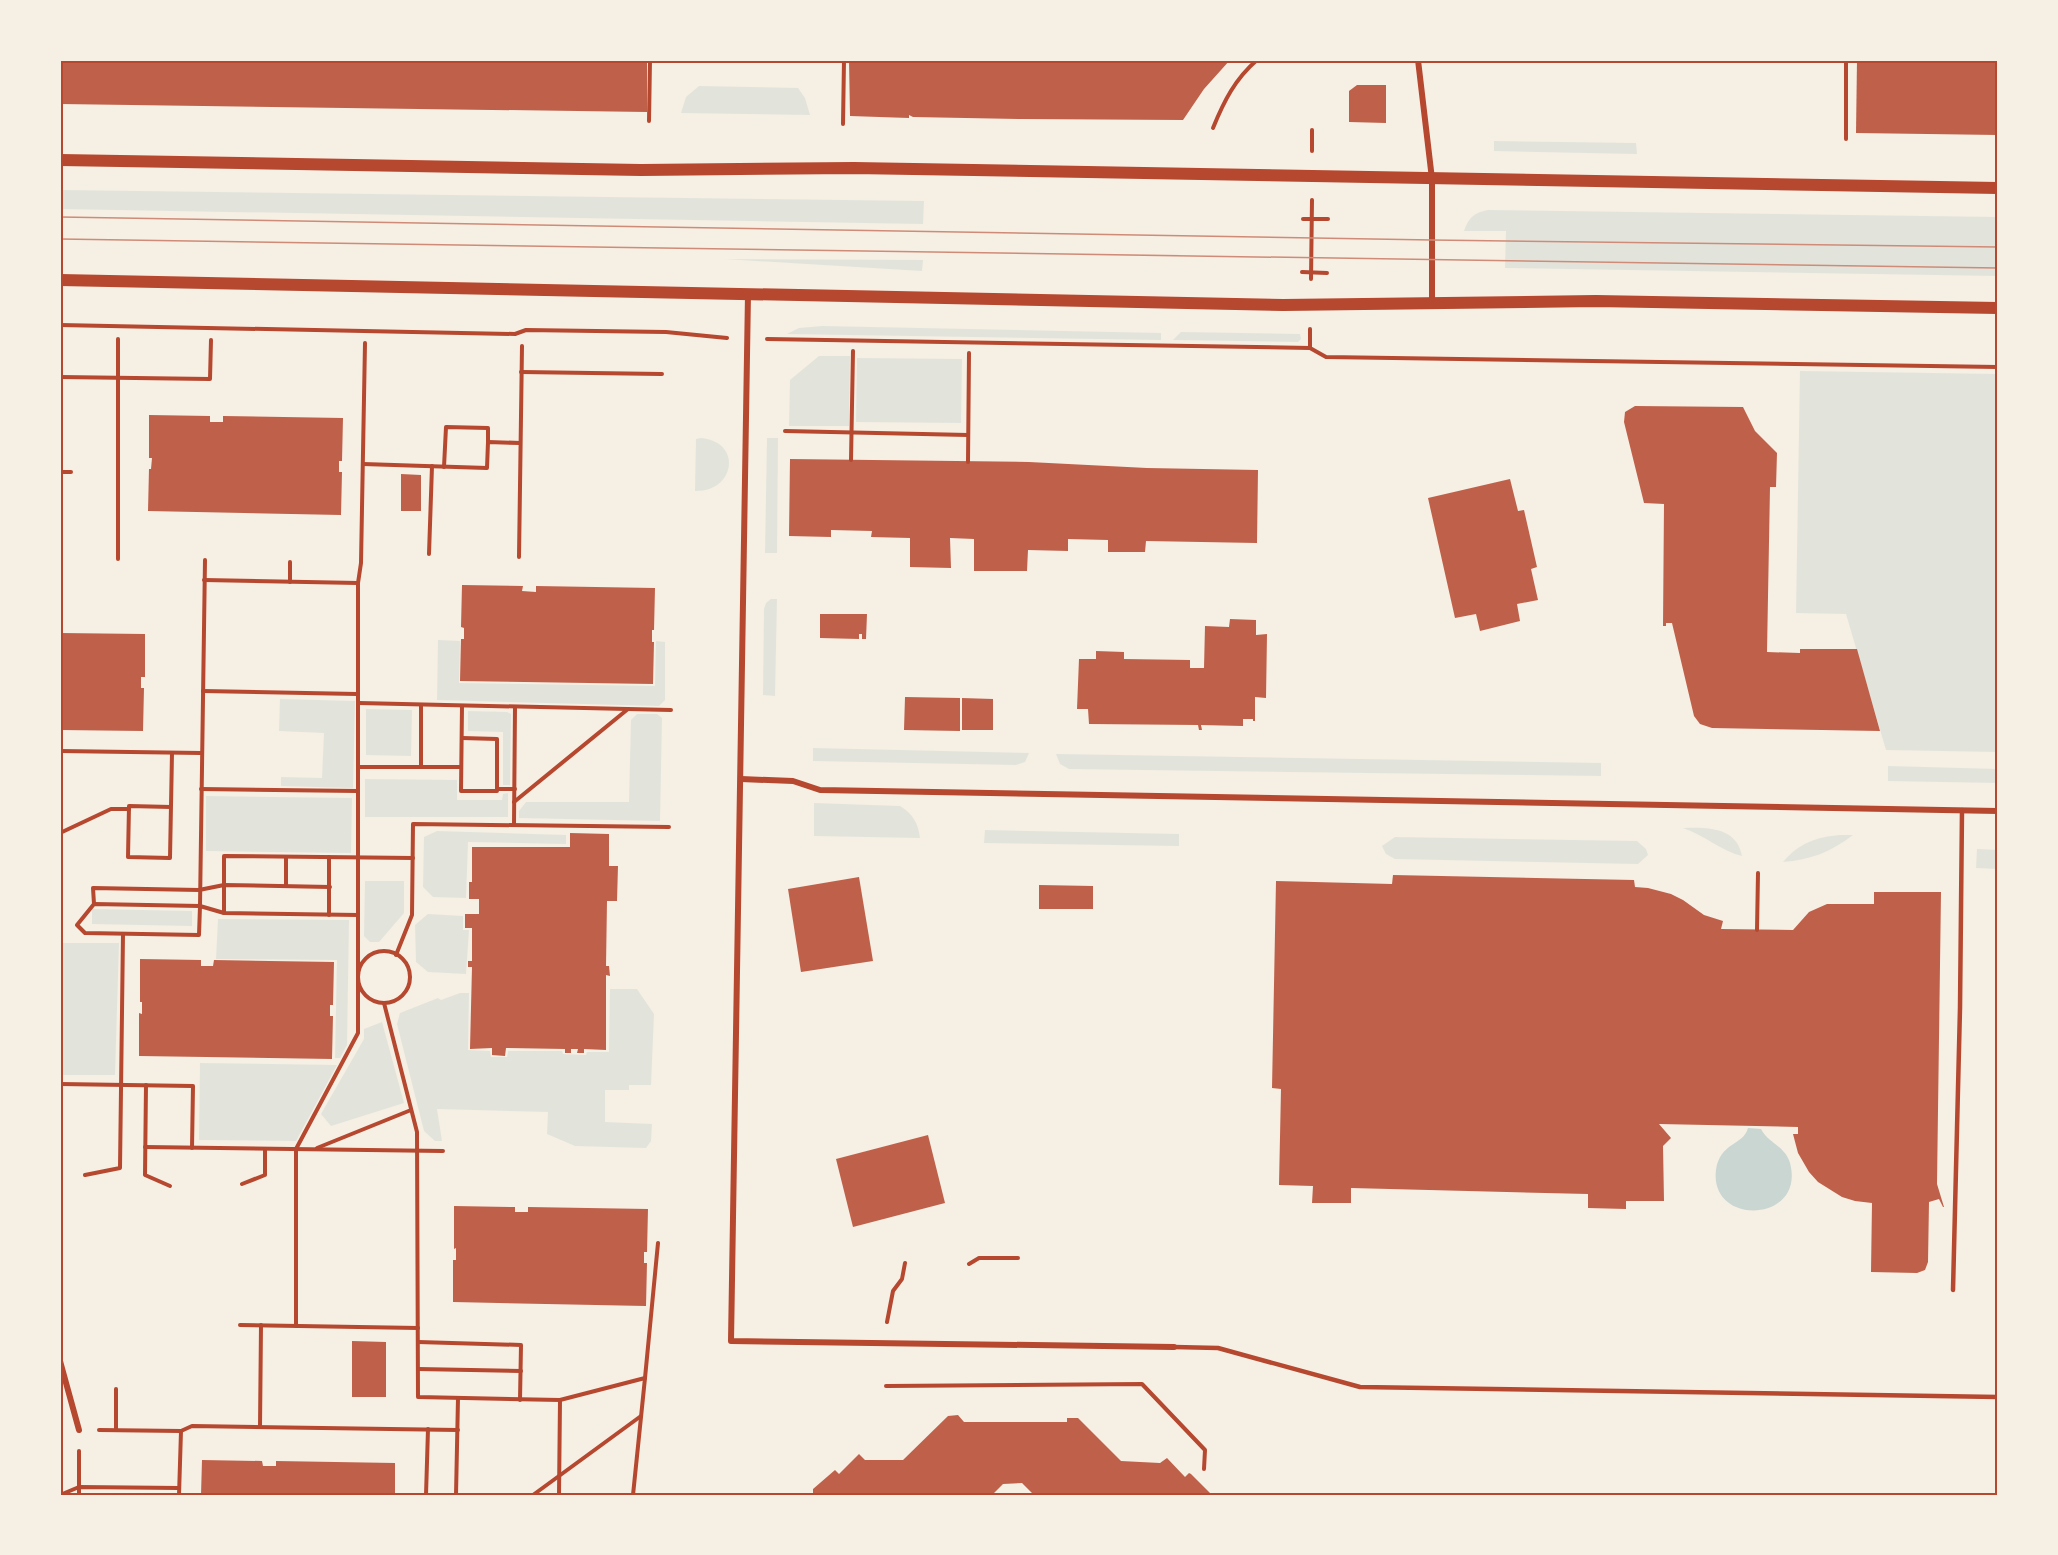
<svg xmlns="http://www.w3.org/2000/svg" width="2058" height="1555" viewBox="0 0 2058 1555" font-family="'Libre Baskerville',serif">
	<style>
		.green { fill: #e2e4dc }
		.water { fill: #c9d6d2 }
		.building { fill: #bf614a }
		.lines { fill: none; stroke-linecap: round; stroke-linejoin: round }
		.path { stroke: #b5482f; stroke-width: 4 }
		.service { stroke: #b5482f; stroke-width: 4.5 }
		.minor { stroke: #b5482f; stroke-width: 6 }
		.secondary { stroke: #b5482f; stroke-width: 12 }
		.tram { stroke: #cf8b77; stroke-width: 1.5 }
		.neatline { fill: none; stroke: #b5482f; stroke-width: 2 }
	</style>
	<rect width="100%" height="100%" fill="#f6efe4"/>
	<g class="green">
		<path d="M699,86L798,88L805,98L810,115L681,113L686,97Z"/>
		<path d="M1494,141L1636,143L1637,154L1494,151Z"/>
		<path d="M60,190L924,201L923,224L60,209Z"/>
		<path d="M1488,210L1998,217V276L1505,268L1506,231H1464C1469,217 1474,213 1488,210Z"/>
		<path d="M725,259L923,260L922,271Z"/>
		<path d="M822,326L1161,333V340L787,334L799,328Z"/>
		<path d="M1181,332L1300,334L1301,339L1298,342L1173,340Z"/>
		<path d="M819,356H850L849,426H789L790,380Z"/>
		<path d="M857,358L962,359L961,423L856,422Z"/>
		<path d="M1800,371L1998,374V752L1886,750L1846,614L1796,613Z"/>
		<path d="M701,438C743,442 735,492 695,491L696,439Z"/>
		<path d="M767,438H778L777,553H765Z"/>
		<path d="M771,599H777L775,696L763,695L764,609L766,603Z"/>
		<path d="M438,640L460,641L459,683L655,686L656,641L665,642V700L659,706L437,700Z"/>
		<path d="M280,699L355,701L353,788L281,786V777L322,778L324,733L279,731Z"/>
		<path d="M366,709L412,710L411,756L366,755Z"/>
		<path d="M468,711L507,712L511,714L510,785H503V732L468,731Z"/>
		<path d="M637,714H657L662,718L660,821L519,818V811L526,802H629L631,720Z"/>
		<path d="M813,748L1029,753L1025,762L1016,765L813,761Z"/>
		<path d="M1056,754L1601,763V776L1069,769L1060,764Z"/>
		<path d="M1888,766L1998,769V783L1888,781Z"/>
		<path d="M365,779L457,780V800H502L503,794L508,793V817H365Z"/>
		<path d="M206,796L352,798L351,853L206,851Z"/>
		<path d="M814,803L900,806C913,814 918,823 920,838L814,836Z"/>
		<path d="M1683,828C1707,827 1737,827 1742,856C1721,851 1704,835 1683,828Z"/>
		<path d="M985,830L1179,834V846L984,843Z"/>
		<path d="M437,831L566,835V844L468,842L466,898L433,897L423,887L424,837Z"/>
		<path d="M1840,835H1853C1831,852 1810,860 1783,862C1799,843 1816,837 1840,835Z"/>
		<path d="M1395,837L1637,841L1646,849L1648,855L1638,864L1395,859L1386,854L1382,846Z"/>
		<path d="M1977,849L1998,850V869L1976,868Z"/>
		<path d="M365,881H404V913L379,942H370L364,936Z"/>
		<path d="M92,909L192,911V926L92,924Z"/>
		<path d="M428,914L463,916V930H469L466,974L428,972L416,962L415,925Z"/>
		<path d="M218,919L349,920L347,1045L340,1058H335L337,960L216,959Z"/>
		<path d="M60,943H119L115,1075H60Z"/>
		<path d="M610,989H637L654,1014L651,1085H629V1090H605V1122L652,1124L651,1141L646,1148L575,1146L547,1134L548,1112L437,1109L442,1141H435L424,1131L397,1024L400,1013L438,998L441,1000L460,993H469L468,1050L490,1051L491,1057H507L508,1051H562L563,1054L586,1055L587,1052H609Z"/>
		<path d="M382,1022L404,1103L331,1126L321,1114L364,1039V1029Z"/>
		<path d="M200,1063L337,1065L296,1141L199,1140Z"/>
	</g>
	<path class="water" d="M1748,1128L1761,1129C1768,1143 1785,1146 1790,1163C1806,1223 1709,1227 1716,1170C1720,1142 1743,1146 1748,1128Z"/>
	<g class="building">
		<path d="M60,60H647V112L60,104Z"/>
		<path d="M849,60H1230L1204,89L1183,120L1022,119L913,117L909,115V118L850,116Z"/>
		<path d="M1857,60H1998V135L1856,133Z"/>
		<path d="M1357,85H1386V123L1349,122V91Z"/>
		<path d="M1635,406L1743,407L1755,431L1777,453L1776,487H1770L1767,652L1800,653V649H1857L1880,731L1712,728L1700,724L1694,716L1672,623H1666V626H1663L1664,504L1644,503L1624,422L1625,412Z"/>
		<path d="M149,415L210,416V422H223V416L343,418L342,461H339V472H342L341,515L148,511L149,469H151L152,458H149Z"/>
		<path d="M790,459L1029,462L1147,468L1258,470L1257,543L1146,541L1145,552H1108V540L1068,539V551L1028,550L1027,571H974V539L950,538L951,568L910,567V538L871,537L872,531L831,530V537L789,536Z"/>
		<path d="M401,474L421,475V511H401Z"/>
		<path d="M1510,479L1518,511L1524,510L1537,567L1531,569L1538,600L1517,604L1520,621L1480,631L1476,614L1455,618L1428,498Z"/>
		<path d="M462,585L523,586L522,591L536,592V586L655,588L654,630H652V642H654L653,684L460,681L461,639H464V628L461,627Z"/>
		<path d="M820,614H867L866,639H862V634H859V639L820,638Z"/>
		<path d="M1230,619L1256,620V635L1267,634L1266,698L1255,697V721H1253V719H1243V726L1201,725L1202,730H1199L1198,725L1089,724L1088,709H1077L1079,659H1096V651L1124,652V659L1190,660V668H1204L1205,626L1229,627Z"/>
		<path d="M60,633L145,634V677H141V688H144L143,731L60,730Z"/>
		<path d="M905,697L960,698V731L904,730Z"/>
		<path d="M962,698L993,699V730H962Z"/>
		<path d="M570,833L609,834V866H618L617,901H607L606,966H609L610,976L606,975V1050L584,1049V1053H577L578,1049H571V1053H565V1049L506,1048L505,1056L492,1055V1048L470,1049L472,967H468V961H472V928H465V914H479V899H469V882H472V847H570Z"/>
		<path d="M1393,875L1634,880L1635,887L1648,888L1671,894L1683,900L1704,915L1723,921L1721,929L1793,930L1809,912L1827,904H1874V892H1941L1937,1184L1944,1207H1943L1939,1199L1929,1202L1928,1262L1925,1270L1917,1273L1871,1272L1872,1203L1855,1201L1842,1197L1818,1182L1809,1172L1798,1153L1793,1134H1798V1127L1659,1124L1671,1138L1663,1146L1664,1201H1626V1209L1588,1208V1194L1351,1188V1203H1312L1313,1186L1279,1185L1281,1089L1272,1088L1276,881L1392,884Z"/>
		<path d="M859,877L873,961L801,972L788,889Z"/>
		<path d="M1039,885L1093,886V909H1039Z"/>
		<path d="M140,959L201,960V966H213L214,960L334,962L333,1005H330V1016H333L332,1059L139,1056V1013L142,1014V1002H140Z"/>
		<path d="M928,1135L945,1203L853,1227L836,1159Z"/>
		<path d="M454,1206L515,1207V1212H528V1207L648,1209L647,1252H644V1263H647L646,1306L453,1302V1260H456V1248L454,1249Z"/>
		<path d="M352,1341L386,1342V1397H352Z"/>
		<path d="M958,1415L964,1422H1067V1418H1078L1121,1461L1160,1463L1167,1458L1185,1477L1189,1473L1191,1474L1212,1495H1034L1022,1483L1003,1484L992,1495H813V1489L835,1470L839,1474L859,1454L865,1460H903L948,1416Z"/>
		<path d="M202,1460L262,1461L263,1466H276V1461L395,1463V1495H201Z"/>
	</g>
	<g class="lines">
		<g class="path">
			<path d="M649,121L650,60"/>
			<path d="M843,124L844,60"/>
			<path d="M1213,128C1224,101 1235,79 1257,60"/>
			<path d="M1312,130V151"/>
			<path d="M1846,139V60"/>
			<path d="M1303,219H1328"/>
			<path d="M1302,272L1327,273"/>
			<path d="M1311,279L1312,200"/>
			<path d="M60,325L515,334L526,330L666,332L727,338"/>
			<path d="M118,339V559"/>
			<path d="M767,339L1310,348L1326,357L1998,367"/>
			<path d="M1310,348V329"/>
			<path d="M521,372L662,374"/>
			<path d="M60,377L210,379L211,340"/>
			<path d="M785,431L968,435"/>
			<path d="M851,460L853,351"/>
			<path d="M968,462L969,353"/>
			<path d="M363,464L487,468L488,442L520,443"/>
			<path d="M444,467L446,427L488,428V442"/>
			<path d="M60,472H71"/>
			<path d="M429,554L432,466"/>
			<path d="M519,557L522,346"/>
			<path d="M205,560L200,906L199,935L85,933L77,925L94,904L200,906L224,913L358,915"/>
			<path d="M204,580L358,583"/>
			<path d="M290,582V562"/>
			<path d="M203,691L357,694"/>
			<path d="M359,703L671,710"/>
			<path d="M462,706L461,791H497V789H515"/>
			<path d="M462,738L497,739V789"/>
			<path d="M60,751L201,753"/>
			<path d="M358,767H461"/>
			<path d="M421,767V705"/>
			<path d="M201,789L358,791"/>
			<path d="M514,802L628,709"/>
			<path d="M171,807L129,806L128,857L170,858L172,753"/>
			<path d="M514,825L515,707"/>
			<path d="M60,833L111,809H129"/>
			<path d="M329,857V915"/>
			<path d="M286,886V857"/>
			<path d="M94,904L93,888L199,890L224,885L330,887"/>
			<path d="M224,913V856L413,858"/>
			<path d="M1757,930L1758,873"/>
			<circle cx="384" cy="977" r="26"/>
			<path d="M396,955L412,915L413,824L669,827"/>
			<path d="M384,1003L417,1132L418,1397L560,1400L645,1378L658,1243"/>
			<path d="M60,1084L193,1086L192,1148"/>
			<path d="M146,1085L145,1175L170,1186"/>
			<path d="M145,1147L443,1151"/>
			<path d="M317,1148L411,1110"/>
			<path d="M85,1175L120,1168L123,934"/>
			<path d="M242,1184L265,1175V1149"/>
			<path d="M969,1264L979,1258H1018"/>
			<path d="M887,1322L893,1291L902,1279L905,1263"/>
			<path d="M240,1325L418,1328"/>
			<path d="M296,1326V1149L358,1033V583L361,563L365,343"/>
			<path d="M418,1342L521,1345L520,1400"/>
			<path d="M418,1369L521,1371"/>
			<path d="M886,1386L1142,1384L1205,1450L1204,1469"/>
			<path d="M260,1427L261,1325"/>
			<path d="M99,1430L181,1431L192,1426L458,1430"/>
			<path d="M116,1430V1389"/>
			<path d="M60,1495L79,1487L179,1488"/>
			<path d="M79,1495V1451"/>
			<path d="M179,1495L181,1431"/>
			<path d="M426,1495L428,1429"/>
			<path d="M456,1495L458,1398"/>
			<path d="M533,1495L641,1416"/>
			<path d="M559,1495L560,1400"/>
			<path d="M633,1495L645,1378"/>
		</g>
		<g class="service">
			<path d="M1953,1290L1960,1008L1962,810"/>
			<path d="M1174,1347L1218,1348L1360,1387L1998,1397"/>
		</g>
		<g class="minor">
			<path d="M1418,60L1432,179V303"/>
			<path d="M748,294L731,1341L1174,1347"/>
			<path d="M741,779L793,781L820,790L1998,811"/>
			<path d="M60,1361L79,1430"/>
		</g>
		<g class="secondary">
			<path d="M60,160L641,170L854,168L1998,188"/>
			<path d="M60,280L1283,305L1596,301L1998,308"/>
		</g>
		<g class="tram">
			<path d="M60,217L1432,240L1998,247"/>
			<path d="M60,239L1998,268"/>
		</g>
	</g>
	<rect width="2058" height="1555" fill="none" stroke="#f6efe4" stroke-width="123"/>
	<rect x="62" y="62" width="1934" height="1432" class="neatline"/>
</svg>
